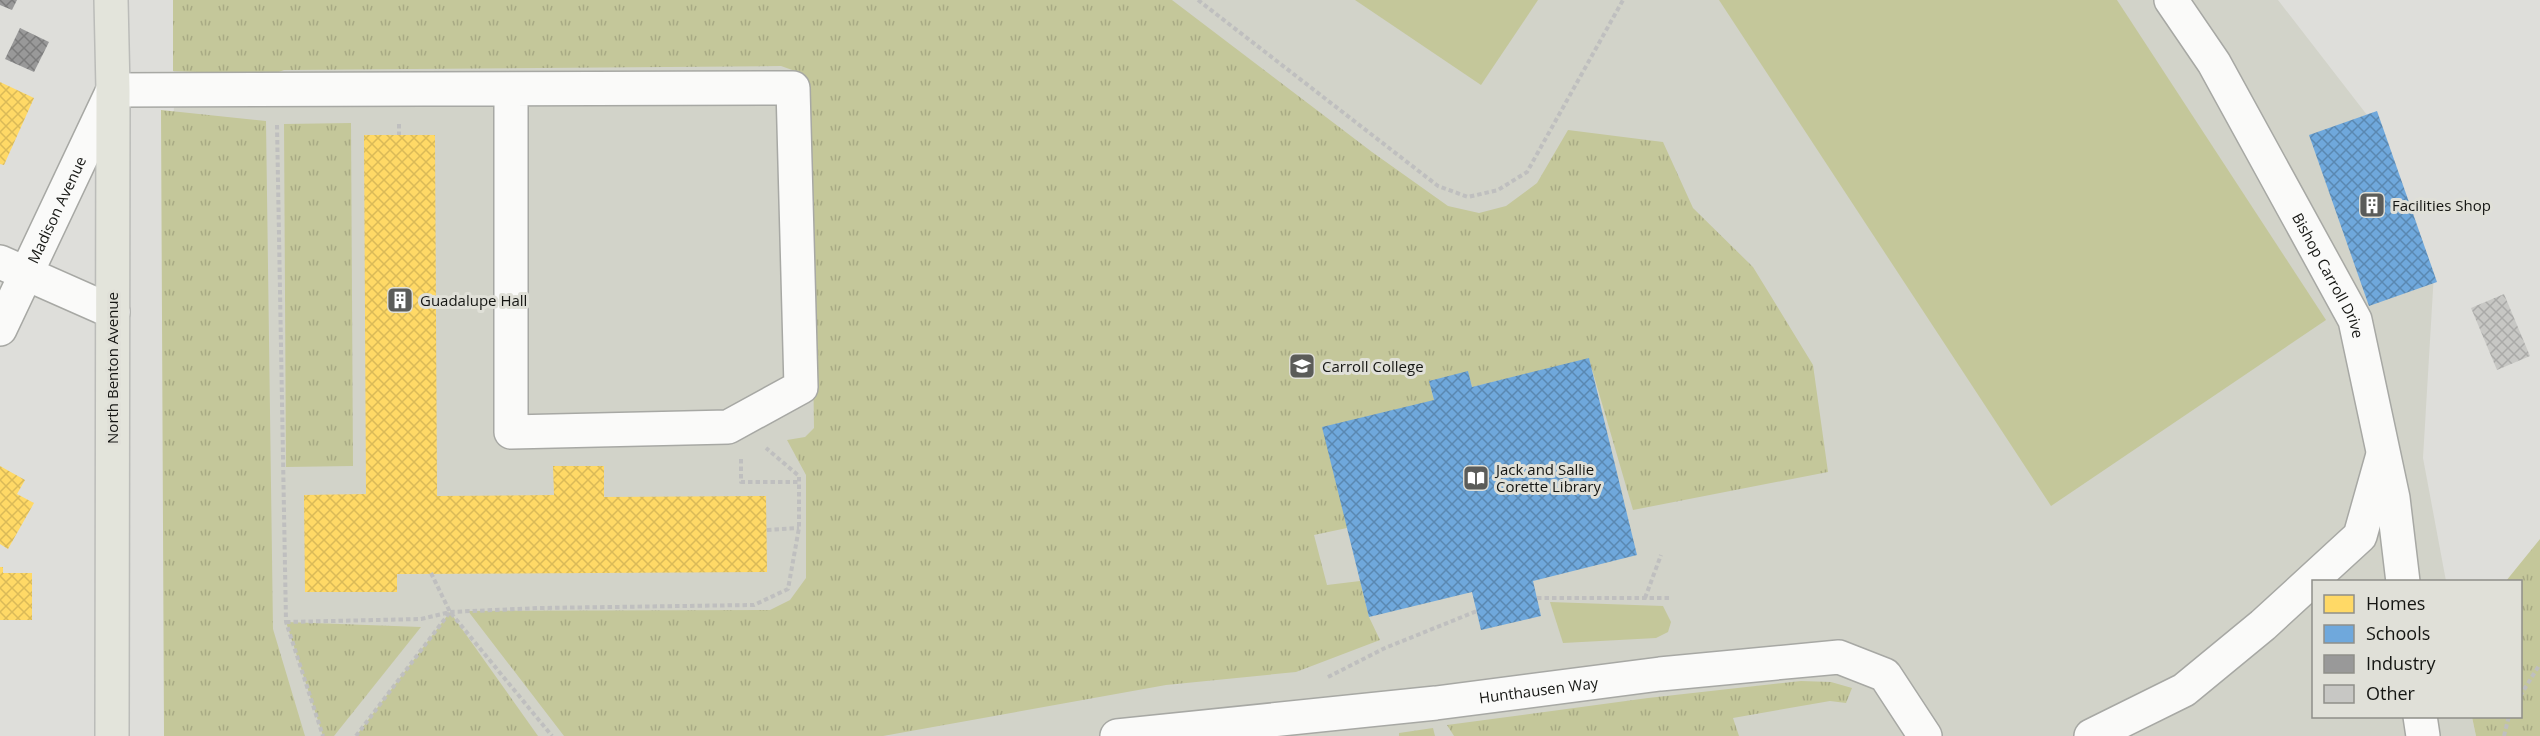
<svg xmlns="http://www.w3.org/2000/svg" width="2540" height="736" viewBox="0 0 2540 736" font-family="'Open Sans',sans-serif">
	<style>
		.built { fill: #d2d3c9 }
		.grass { fill: url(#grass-tufts) }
		.garden { fill: #c4c79a }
		.homes { fill: url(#homes-cross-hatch) }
		.schools { fill: url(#schools-cross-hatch) }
		.industry { fill: url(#industry-cross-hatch) }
		.building { fill: url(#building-cross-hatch) }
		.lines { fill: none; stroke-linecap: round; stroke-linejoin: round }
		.minor-casing { stroke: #a7a8a4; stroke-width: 36 }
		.major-casing { stroke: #bbbcb9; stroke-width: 36 }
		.path { stroke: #bfbfbf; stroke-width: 4; stroke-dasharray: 4.5 3; stroke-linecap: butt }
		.minor { stroke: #fafaf9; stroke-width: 33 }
		.major { stroke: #e3e4db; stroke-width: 33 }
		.labels { text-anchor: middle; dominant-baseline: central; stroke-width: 6; stroke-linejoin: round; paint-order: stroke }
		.poi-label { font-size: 15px; fill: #151613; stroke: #e0e0d8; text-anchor: start }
		.street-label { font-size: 15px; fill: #151613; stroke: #e0e0d8 }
	</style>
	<defs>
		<pattern id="grass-tufts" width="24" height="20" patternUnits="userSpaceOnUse" patternTransform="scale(1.5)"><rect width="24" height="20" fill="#c4c79a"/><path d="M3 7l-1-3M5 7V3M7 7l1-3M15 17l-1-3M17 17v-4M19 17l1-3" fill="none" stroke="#a8aa84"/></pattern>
		<pattern id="homes-cross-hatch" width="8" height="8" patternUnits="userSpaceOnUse" patternTransform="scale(1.5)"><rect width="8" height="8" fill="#ffd966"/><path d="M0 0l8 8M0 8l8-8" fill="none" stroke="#daba58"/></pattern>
		<pattern id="schools-cross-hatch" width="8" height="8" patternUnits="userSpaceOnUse" patternTransform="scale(1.5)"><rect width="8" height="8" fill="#6fa8dc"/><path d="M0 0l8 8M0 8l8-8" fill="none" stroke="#5a88b1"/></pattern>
		<pattern id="industry-cross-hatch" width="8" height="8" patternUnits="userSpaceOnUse" patternTransform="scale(1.5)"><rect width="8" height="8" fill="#999"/><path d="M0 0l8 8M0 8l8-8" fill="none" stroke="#7c7c7c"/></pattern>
		<pattern id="building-cross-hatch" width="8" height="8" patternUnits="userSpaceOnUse" patternTransform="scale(1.5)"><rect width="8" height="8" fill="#c7c7c4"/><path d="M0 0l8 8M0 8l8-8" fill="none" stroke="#aaaaa8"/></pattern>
	</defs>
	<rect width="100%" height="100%" fill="#dededa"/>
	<path class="built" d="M173,0H2278L2374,124L2434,273L2423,458L2446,581L2314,582V716L2472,717L2476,736H179Z"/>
	<g class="grass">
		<path d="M173,0H1172L1372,152L1448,206L1479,213L1506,206L1537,183L1568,130L1663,142L1693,208L1753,267L1813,365L1828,472L1633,510L1589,359L1472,387L1468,372L1429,381L1434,400L1347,528L1314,535L1327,585L1360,581L1369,617L1380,640L1296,672L1166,685L883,736H564L468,611L770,610L790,600L806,578V475L787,440L805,437L814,428L809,82L798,72L781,66L284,70L271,75L173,71Z"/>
		<path d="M161,110L266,121L273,629L305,736H164Z"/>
		<path d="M351,123L353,466L286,467L284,124Z"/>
		<path d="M2540,539V736H2476L2472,717L2520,716V582L2506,581Z"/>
		<path d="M450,612L538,736H356Z"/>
		<path d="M286,622L421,627L334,736H323Z"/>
		<path d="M1801,681L1831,682L1852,688L1846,703L1830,701L1733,718L1739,736H1454L1447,725L1648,698Z"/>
		<path d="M1433,728L1435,736H1399V733Z"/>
	</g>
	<g class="garden">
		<path d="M1355,0H1538L1481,85Z"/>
		<path d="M1719,0H2117L2326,320L2051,506Z"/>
		<path d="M1550,602L1663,606L1671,622L1668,632L1656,638L1563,643Z"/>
	</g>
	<g class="homes">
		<path d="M0,82L34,98L4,165L0,164Z"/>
		<path d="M364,135H435L437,496L554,495L553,466H604V497L766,496L767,572L397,574V592H305L304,495L366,494Z"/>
		<path d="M0,466L25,480L17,494L34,503L8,549L0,544Z"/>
		<path d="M0,567H3V573H32V620H0Z"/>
	</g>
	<g class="schools">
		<path d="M2377,111L2437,282L2369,306L2309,135Z"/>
		<path d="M1589,358L1637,555L1533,581L1541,616L1481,630L1472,592L1369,617L1322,427L1434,400L1429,381L1468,371L1472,387Z"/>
	</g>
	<g class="industry">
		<path d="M0,0H17L12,10L0,5Z"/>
		<path d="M20,28L49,42L34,72L5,59Z"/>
	</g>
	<path class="building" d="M2504,294L2530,356L2497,370L2471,308Z"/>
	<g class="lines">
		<defs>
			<g id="minor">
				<path id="s1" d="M2171,0L2214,63L2355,320L2393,498L2403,582"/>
				<path d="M0,262L113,312"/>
				<path id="s2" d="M0,329L113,90L793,88L801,387L728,427L511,432V89"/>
				<path d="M2420,716L2423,736"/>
				<path id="s3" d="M1117,736L1436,703L1660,674L1839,657L1885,675L1925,736"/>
				<path d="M2091,736L2184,690L2263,625L2360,536L2382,458"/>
			</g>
			<path id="major" d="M111,0L113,90L112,736"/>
		</defs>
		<use href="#minor" class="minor-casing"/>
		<use href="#major" class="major-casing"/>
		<g class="path">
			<path d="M1198,0L1438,186L1468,197L1498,190L1527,172L1623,0"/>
			<path d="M399,124V135"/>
			<path d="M277,125L286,622L323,736"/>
			<path d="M741,459V482H799"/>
			<path d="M767,530L799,528"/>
			<path d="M431,573L450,612L552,736"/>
			<path d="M1537,598H1672"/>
			<path d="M1645,598L1661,555"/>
			<path d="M286,622L421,619L450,612L539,608L754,605L788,589L799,528V476L766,448"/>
			<path d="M1328,677L1385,648L1477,611"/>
			<path d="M2520,696L2540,664"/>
			<path d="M356,736L450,612"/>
			<path d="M2504,736L2509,716"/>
		</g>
		<use href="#minor" class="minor"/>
		<use href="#major" class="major"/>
	</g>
	<defs>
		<symbol id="building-square" viewBox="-11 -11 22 22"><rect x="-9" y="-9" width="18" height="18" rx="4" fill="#5b5c59" stroke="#e0e0d8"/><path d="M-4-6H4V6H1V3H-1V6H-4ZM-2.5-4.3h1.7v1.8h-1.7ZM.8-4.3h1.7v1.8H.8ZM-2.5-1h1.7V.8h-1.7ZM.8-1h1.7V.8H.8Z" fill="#fff"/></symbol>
		<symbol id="university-square" viewBox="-11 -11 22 22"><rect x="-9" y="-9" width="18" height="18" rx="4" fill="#5b5c59" stroke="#e0e0d8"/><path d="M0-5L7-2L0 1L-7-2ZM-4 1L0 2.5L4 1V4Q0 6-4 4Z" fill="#fff"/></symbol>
		<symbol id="library-square" viewBox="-11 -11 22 22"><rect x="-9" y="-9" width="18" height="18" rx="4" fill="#5b5c59" stroke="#e0e0d8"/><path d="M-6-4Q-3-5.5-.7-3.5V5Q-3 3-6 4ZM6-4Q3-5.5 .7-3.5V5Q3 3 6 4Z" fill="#fff"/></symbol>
	</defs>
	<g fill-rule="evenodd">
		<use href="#building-square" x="2357" y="190" width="30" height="30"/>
		<use href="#building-square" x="385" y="285" width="30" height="30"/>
		<use href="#university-square" x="1287" y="351" width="30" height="30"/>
		<use href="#library-square" x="1461" y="463" width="30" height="30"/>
	</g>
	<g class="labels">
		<g class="poi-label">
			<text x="2392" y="205">Facilities Shop</text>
			<text x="420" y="300">Guadalupe Hall</text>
			<text x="1322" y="366">Carroll College</text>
			<text x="1496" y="469">Jack and Sallie<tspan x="1496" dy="17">Corette Library</tspan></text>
		</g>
		<g class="street-label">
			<text stroke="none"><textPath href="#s2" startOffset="132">Madison Avenue</textPath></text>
			<text stroke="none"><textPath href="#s1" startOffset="318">Bishop Carroll Drive</textPath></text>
			<text transform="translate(112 368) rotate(-90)">North Benton Avenue</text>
			<text stroke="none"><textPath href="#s3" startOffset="424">Hunthausen Way</textPath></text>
		</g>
	</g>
	<rect x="2312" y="580" width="210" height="138" fill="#e0e0d8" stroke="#8f8f89" stroke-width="1.5"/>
	<rect x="2324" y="595" width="30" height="18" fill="#ffd966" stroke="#8f8f89" stroke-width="1.5"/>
	<text x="2366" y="610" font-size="18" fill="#151613">Homes</text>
	<rect x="2324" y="625" width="30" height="18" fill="#6fa8dc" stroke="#8f8f89" stroke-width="1.5"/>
	<text x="2366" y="640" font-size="18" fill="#151613">Schools</text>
	<rect x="2324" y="655" width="30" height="18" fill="#999999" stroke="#8f8f89" stroke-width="1.5"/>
	<text x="2366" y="670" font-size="18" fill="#151613">Industry</text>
	<rect x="2324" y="685" width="30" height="18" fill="#c7c7c4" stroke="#8f8f89" stroke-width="1.5"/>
	<text x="2366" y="700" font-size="18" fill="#151613">Other</text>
</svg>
